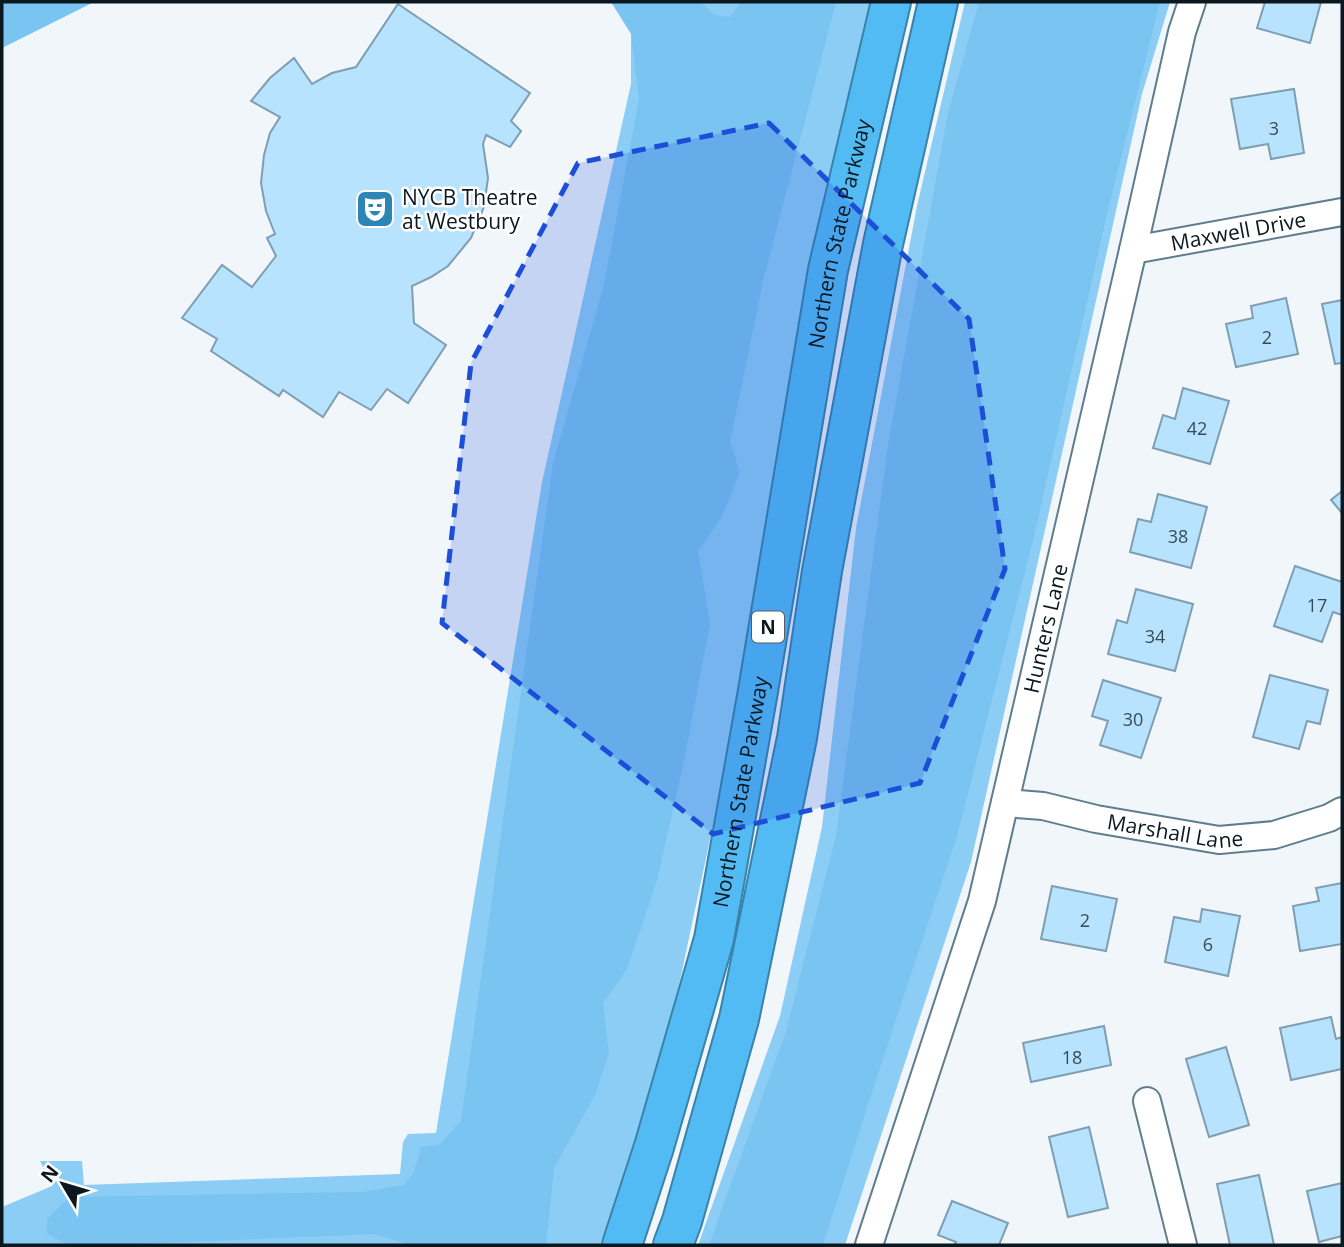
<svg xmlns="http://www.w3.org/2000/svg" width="1344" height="1247" viewBox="0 0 1344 1247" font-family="'Open Sans',sans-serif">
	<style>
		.green { fill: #8bcdf5 }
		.forest { fill: #79c4f0 }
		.building { fill: #b7e3fe; stroke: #7f9eb1; stroke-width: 2 }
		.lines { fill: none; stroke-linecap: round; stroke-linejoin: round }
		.minor-casing { stroke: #5f7d8f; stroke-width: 30 }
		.motorway-casing { stroke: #3a82a9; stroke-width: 42 }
		.minor { stroke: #fff; stroke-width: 26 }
		.motorway { stroke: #52bbf4; stroke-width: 38 }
		.marked { fill: #1d4ed8; fill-opacity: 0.2; stroke: #1d4ed8; stroke-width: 5; stroke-dasharray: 14 9; stroke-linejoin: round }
		.labels { text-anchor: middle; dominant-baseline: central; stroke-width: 5; stroke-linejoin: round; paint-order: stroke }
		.number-label { font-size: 18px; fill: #374b57 }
		.shield { fill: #fff; stroke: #555d62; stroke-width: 2 }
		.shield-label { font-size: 19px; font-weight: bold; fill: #0c181f }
		.poi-label { font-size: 21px; fill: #0c181f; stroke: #fff; text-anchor: start }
		.street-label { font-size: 21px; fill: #0c181f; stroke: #fff }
	</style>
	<rect width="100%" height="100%" fill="#f0f6fa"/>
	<g class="green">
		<path d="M653,2H874L836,151L779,442L726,764L679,985L641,1129L600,1245H2V1207L52,1186L40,1161H82L84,1185L400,1174L403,1142L408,1134L436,1133L542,482L631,84V34Z"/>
		<path d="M965,2H1170L1142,94L971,862L845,1245H698L780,1016L822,827L856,528L917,206Z"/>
	</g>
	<g class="forest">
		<path d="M2,2H94L2,48Z"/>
		<path d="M611,2H701L714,15L730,17L741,2H836L764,277L730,442L740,472L722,517L698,551L710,624L684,761L657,880L627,969L603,1003L609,1054L595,1095L554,1168L546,1245H405L404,1243L375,1234L112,1245H68L47,1234V1219L69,1197L362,1192L404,1185L414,1172L421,1147L439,1145L461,1121L553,463L604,285L639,99L631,34Z"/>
		<path d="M979,2H1160L1107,214L1034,536L957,836L874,1086L823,1245H709L786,1031L836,836L888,445L948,113Z"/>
	</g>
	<g class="building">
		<path d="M1265,2H1321L1310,43L1257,28Z"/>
		<path d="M398,4L530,93L511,121L521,131L510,147L486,135L483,144L488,178L484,207L471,238L448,266L431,277L412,286L414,323L446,345L408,403L387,389L371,410L339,392L323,417L283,390L279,396L211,351L217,339L182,318L222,265L252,287L276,256L267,238L275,234L266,211L261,183L264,155L270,133L280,117L251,101L270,78L294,58L312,84L332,73L356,67Z"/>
		<path d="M1294,89L1304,153L1271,159L1268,144L1240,149L1231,99Z"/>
		<path d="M1286,298L1298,354L1236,367L1226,324L1253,318L1251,306Z"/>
		<path d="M1342,300V363L1335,364L1322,304Z"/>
		<path d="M1183,388L1229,401L1210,464L1153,448L1163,415L1175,419Z"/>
		<path d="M1342,491V513L1331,500Z"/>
		<path d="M1158,494L1207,507L1191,568L1130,552L1138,519L1151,522Z"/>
		<path d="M1295,566L1342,582V615L1333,612L1322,642L1274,626Z"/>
		<path d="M1136,589L1193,604L1175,671L1108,654L1117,620L1127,623Z"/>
		<path d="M1270,675L1328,690L1320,724L1307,721L1299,749L1253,737Z"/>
		<path d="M1103,680L1161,698L1141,758L1100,745L1108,721L1092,716Z"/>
		<path d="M1342,883V944L1300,951L1293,906L1319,901L1316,888Z"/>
		<path d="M1052,886L1117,899L1106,951L1041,939Z"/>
		<path d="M1202,909L1240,916L1228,976L1165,962L1174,917L1200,922Z"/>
		<path d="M1331,1017L1336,1039L1342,1037V1069L1291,1080L1280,1028Z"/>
		<path d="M1104,1026L1111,1065L1031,1082L1023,1043Z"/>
		<path d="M1226,1047L1249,1125L1209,1137L1186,1059Z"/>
		<path d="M1089,1127L1108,1208L1068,1217L1049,1137Z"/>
		<path d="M1259,1175L1274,1245H1230L1217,1184Z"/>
		<path d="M1342,1183V1236L1319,1242L1307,1191Z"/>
		<path d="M952,1201L1008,1223L999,1245H954L956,1242L938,1235Z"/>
	</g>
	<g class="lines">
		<defs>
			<g id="minor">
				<path id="s1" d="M1133,250L1342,212"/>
				<path id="s2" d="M1005,803L1043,806L1096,819L1219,840L1274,835L1329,818L1342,811"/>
				<path d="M1147,1101L1183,1245"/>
				<path id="s3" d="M869,1245L982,901L1133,250L1182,32L1192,2"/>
			</g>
			<g id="motorway">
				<path id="s4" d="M622,1245L654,1147L714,939L758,691L828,270L891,2"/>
				<path d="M673,1245L682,1221L739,1019L797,738L822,571L883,244L938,2"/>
			</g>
		</defs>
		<use href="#minor" class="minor-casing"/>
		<use href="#motorway" class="motorway-casing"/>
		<use href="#minor" class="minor"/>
		<use href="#motorway" class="motorway"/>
	</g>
	<path class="marked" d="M769,123L969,319L1005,569L920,783L713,834L442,623L471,363L578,163Z"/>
	<defs>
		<symbol id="theatre-square" viewBox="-11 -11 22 22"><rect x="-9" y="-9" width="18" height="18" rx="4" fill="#2d85b4" stroke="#fff"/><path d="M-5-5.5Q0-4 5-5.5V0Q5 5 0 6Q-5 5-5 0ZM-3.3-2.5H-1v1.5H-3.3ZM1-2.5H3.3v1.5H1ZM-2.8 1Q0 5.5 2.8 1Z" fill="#fff"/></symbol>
	</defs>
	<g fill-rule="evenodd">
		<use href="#theatre-square" x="353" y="187" width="44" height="44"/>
	</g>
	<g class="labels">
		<g class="number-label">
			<text x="1274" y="128">3</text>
			<text x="1267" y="337">2</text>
			<text x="1197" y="428">42</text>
			<text x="1178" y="536">38</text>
			<text x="1317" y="605">17</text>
			<text x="1155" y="636">34</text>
			<text x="1133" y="719">30</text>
			<text x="1085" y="920">2</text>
			<text x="1208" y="944">6</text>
			<text x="1072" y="1057">18</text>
		</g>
		<rect class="shield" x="752" y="611.5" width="32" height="31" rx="5"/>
		<g class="shield-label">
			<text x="768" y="627">N</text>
		</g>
		<g class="poi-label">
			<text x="402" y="197">NYCB Theatre<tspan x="402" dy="24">at Westbury</tspan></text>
		</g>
		<g class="street-label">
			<text stroke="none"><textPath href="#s1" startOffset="107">Maxwell Drive</textPath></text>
			<text stroke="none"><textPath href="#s4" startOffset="1036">Northern State Parkway</textPath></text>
			<text stroke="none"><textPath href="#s3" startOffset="642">Hunters Lane</textPath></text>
			<text stroke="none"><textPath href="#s4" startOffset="469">Northern State Parkway</textPath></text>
			<text stroke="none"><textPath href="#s2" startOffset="173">Marshall Lane</textPath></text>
		</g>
	</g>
	<rect width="1344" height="1247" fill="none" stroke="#0c181f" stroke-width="7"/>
	<g transform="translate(63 1184) rotate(308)" stroke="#ffffff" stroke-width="5" paint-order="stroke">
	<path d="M0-5L12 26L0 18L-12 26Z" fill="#0c181f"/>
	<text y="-10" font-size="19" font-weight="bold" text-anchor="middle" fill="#0c181f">N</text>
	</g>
</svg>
